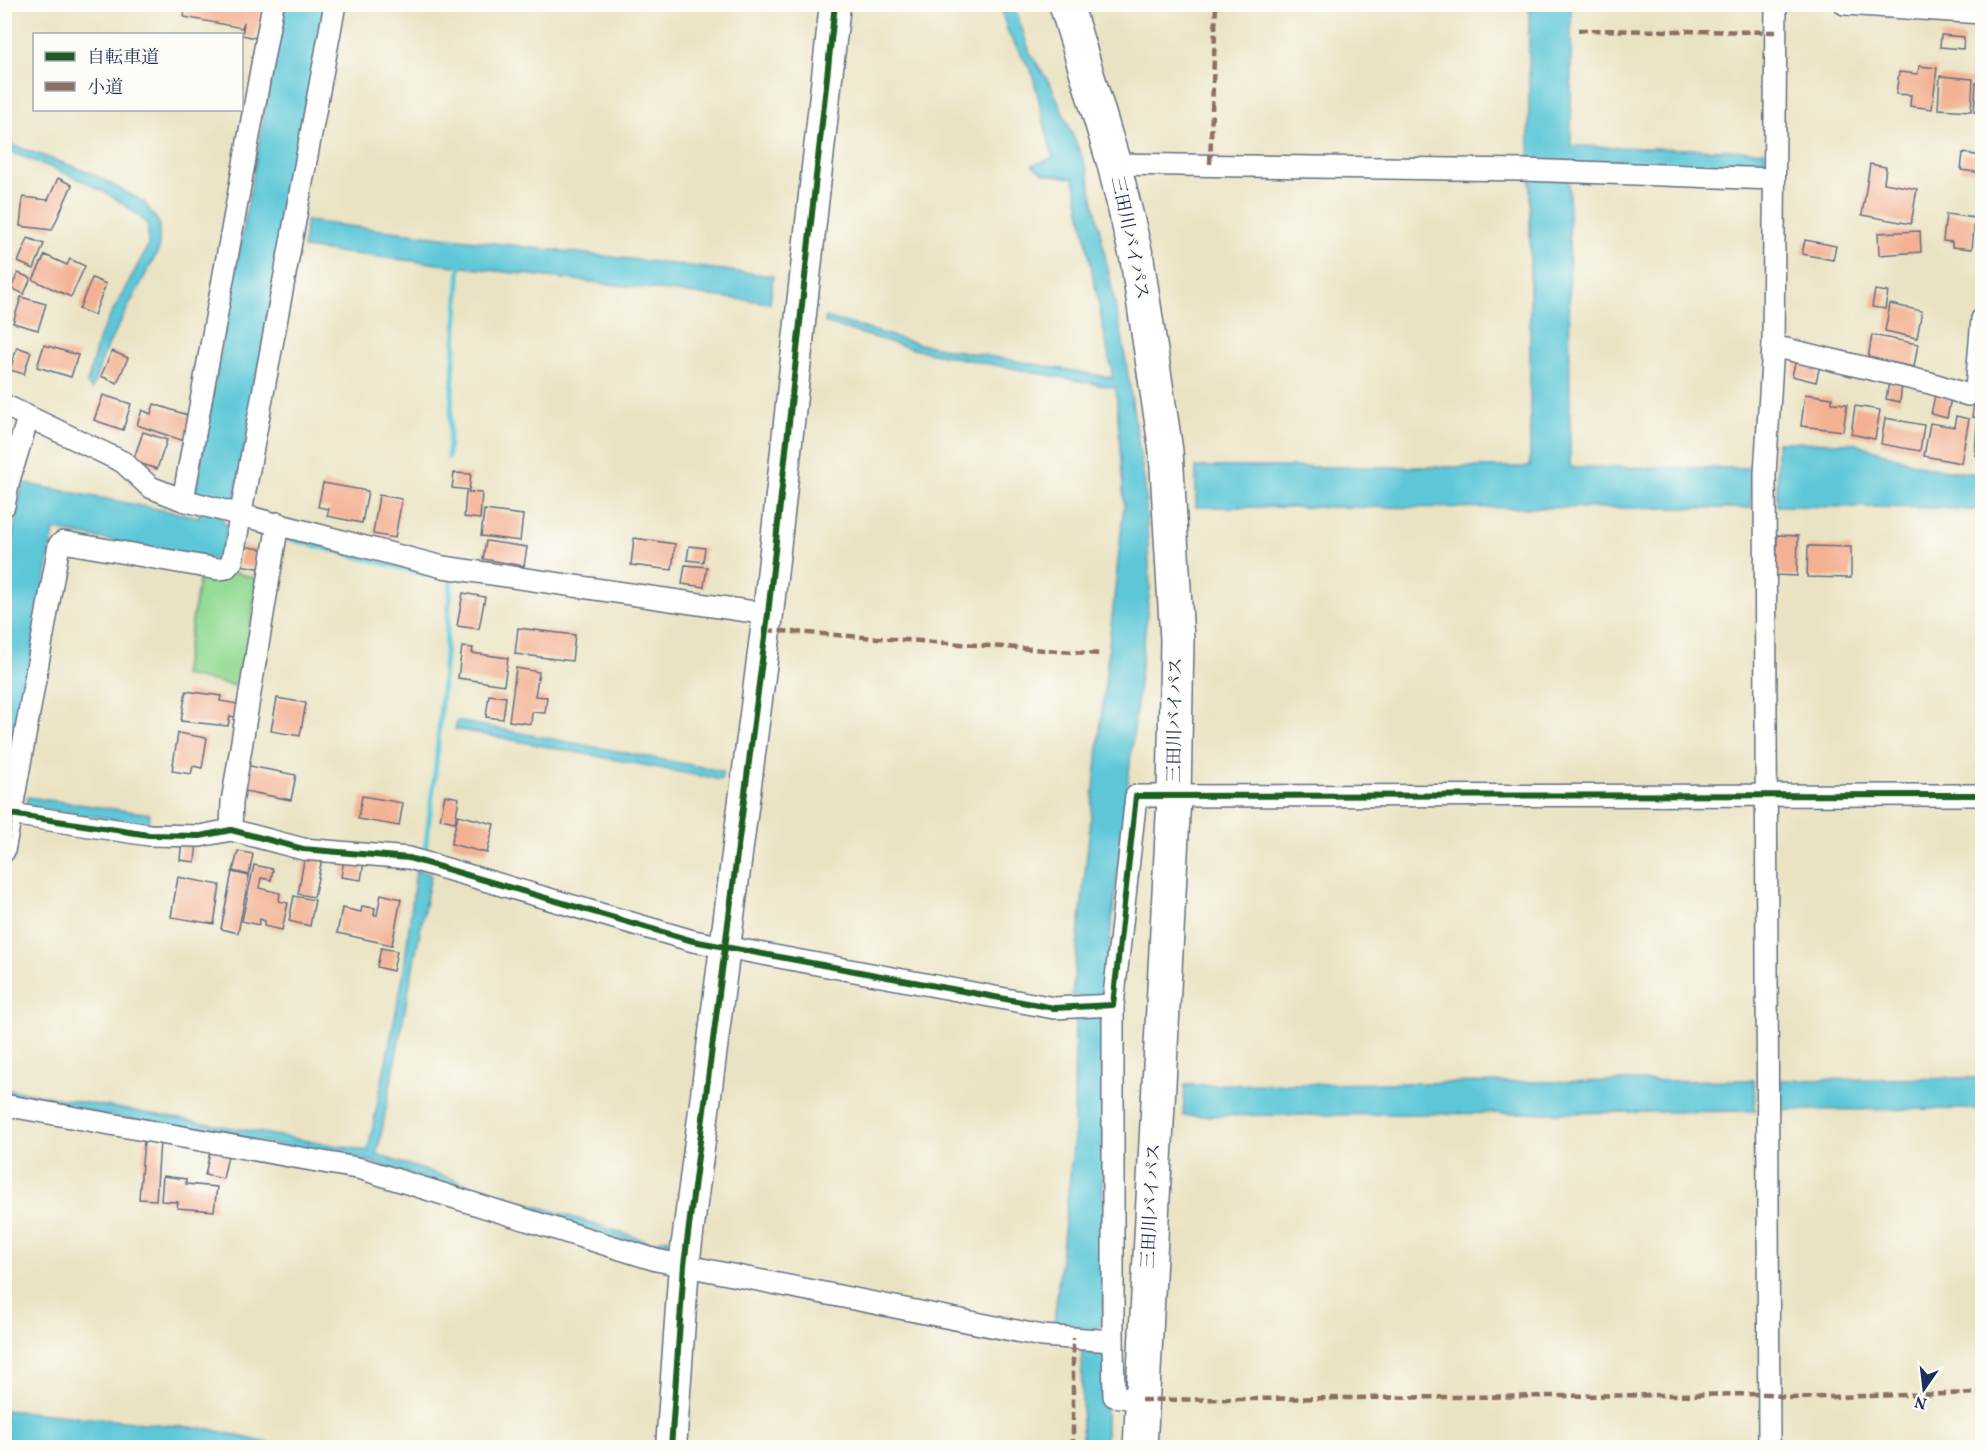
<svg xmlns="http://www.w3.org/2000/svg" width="1987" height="1452" viewBox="0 0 1987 1452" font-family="Vollkorn,'Noto Serif JP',serif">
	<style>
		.green { fill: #95db95; stroke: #58857a; stroke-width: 1.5 }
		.water { fill: #5dc7d8; stroke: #3c7b9b; stroke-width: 1.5 }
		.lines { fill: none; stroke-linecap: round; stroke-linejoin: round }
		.stream { stroke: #5dc7d8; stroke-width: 5 }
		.building { fill: #f3b092 }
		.street-casing { stroke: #636e81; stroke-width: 24 }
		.secondary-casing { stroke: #636e81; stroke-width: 33 }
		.highway-casing { stroke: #636e81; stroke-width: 36 }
		.street { stroke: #fff; stroke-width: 21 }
		.secondary { stroke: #fff; stroke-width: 30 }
		.highway { stroke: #fff; stroke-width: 33 }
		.quiet { stroke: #8d6e63; stroke-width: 4.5; stroke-dasharray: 9 4.5; stroke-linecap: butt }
		.cycleway-casing { stroke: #fdfcf7; stroke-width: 10 }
		.cycleway { stroke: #1b5e20; stroke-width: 6 }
		.labels { text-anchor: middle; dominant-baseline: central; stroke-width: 4.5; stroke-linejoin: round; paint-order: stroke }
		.street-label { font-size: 18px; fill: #1b2f5e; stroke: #fdfcf7 }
	</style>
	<rect width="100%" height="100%" fill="#fdfcf7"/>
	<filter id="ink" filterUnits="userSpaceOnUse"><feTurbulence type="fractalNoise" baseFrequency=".0167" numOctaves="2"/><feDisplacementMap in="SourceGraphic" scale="12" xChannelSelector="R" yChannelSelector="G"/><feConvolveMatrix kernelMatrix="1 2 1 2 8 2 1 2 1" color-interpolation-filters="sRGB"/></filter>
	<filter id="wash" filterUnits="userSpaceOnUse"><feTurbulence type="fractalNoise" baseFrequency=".008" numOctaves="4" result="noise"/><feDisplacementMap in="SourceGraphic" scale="24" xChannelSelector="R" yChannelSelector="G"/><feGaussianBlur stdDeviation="1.35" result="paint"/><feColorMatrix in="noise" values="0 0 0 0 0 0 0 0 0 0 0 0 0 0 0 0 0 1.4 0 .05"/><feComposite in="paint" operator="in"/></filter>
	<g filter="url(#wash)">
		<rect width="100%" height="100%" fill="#eae3c3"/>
		<path class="green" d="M233,572L257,579L242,687L183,675L200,575Z"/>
		<g class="water">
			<path d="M284,5H325L235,501L227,499L222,521L228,526L221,560L54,530L5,804V577L22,483L199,517L204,494L195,493Z"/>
			<path d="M1000,5H1014L1030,53L1052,87L1087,169L1122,337L1145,486L1150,587L1104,991L1092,998L1072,996L1124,504L1116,388L917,350L825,323L826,317L919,344L1113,378L1074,178L1044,174L1032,165L1053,158L1032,72L1008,33Z"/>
			<path d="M1529,5H1571V146L1765,151L1766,169L1529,163Z"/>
			<path d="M4,142L91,173L144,202L159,223V249L105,351L92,389L87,384L99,337L148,246V225C110,186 54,169 5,150Z"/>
			<path d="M1530,176L1569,178L1570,467L1751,468V508L1196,507V467H1530Z"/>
			<path d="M306,221L773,276L770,303L303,248Z"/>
			<path d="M1777,442L1854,443L1926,467L1982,475V511L1943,508L1777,506Z"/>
			<path d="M457,721L723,771L721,780L455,729Z"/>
			<path d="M27,797L150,814L148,824L26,807Z"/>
			<path d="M416,870L431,874L377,1155L653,1243L668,1238L669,1242L655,1250L364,1160L5,1097L4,1089L368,1151L403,977Z"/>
			<path d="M1093,1014L1102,1018L1104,1325L1092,1329L1054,1324L1074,1137L1075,1018Z"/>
			<path d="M1982,1078V1109L1780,1110V1080Z"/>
			<path d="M1754,1080L1755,1111L1183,1116L1185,1085Z"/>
			<path d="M1093,1345L1106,1352V1447L1082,1448V1351Z"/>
			<path d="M4,1410L209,1429L284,1447H5Z"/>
		</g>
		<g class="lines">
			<g class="stream">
				<path d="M448,457L460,266"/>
				<path d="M286,538L432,576"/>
				<path d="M425,850L436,765L451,582"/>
			</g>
		</g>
		<g id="blocks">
			<g class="building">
				<path d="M186,4H262L256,38L242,35L244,22L242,28L184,17Z"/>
				<path d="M1941,35L1964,37L1963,49L1940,47Z"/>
				<path d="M1919,66L1937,68L1932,109L1910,106L1911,95L1896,94L1899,72L1918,74Z"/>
				<path d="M1940,76L1973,79L1971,111L1938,109Z"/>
				<path d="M1976,83L1982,84V113L1974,112Z"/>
				<path d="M1963,153L1982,156V173L1961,170Z"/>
				<path d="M1870,164L1886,167L1884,183L1917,189L1911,224L1862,215Z"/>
				<path d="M58,178L72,185L52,230L20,226L23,197L48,200Z"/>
				<path d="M1946,214L1975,218L1972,249L1952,247V242L1943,241Z"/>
				<path d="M1920,231L1921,252L1879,255L1878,233Z"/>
				<path d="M28,238L44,244L34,269L18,262Z"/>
				<path d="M1805,240L1836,246L1833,260L1802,254Z"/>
				<path d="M45,255L67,265L70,259L85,266L71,297L33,280Z"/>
				<path d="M18,273L31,278L24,294L11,288Z"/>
				<path d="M92,278L106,284L94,315L79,309Z"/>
				<path d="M1875,290L1888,292L1885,309L1872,307Z"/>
				<path d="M21,297L46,304L38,330L13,323Z"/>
				<path d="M1890,304L1922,311L1917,338L1885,331Z"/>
				<path d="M1872,335L1918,344L1914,367L1868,358Z"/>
				<path d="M44,345L78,355L71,377L37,367Z"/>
				<path d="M17,347L31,352L24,374L10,370Z"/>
				<path d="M112,351L128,358L117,383L101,376Z"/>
				<path d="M1796,359L1820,365L1816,382L1792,376Z"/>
				<path d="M1889,382L1902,384L1900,402L1886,399Z"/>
				<path d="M1805,394L1832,398V403L1847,404L1843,431L1801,426Z"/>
				<path d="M103,395L131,404L123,430L94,420Z"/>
				<path d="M1935,395L1951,398L1947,418L1931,414Z"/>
				<path d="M1974,403L1982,404V419L1972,417Z"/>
				<path d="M154,404L193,417L184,441L137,425L142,410L151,414Z"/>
				<path d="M1855,406L1880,410L1875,439L1851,434Z"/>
				<path d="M1956,416L1969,419L1961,463L1924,456L1930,423L1954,427Z"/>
				<path d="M1885,418L1924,425L1920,451L1881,444Z"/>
				<path d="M1977,424L1982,425V456L1975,455Z"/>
				<path d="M143,432L167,440L157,469L133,461Z"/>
				<path d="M454,473L471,474L469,490L452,488Z"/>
				<path d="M323,483L368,491L362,523L327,516L329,509L318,507Z"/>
				<path d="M466,492L482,493L480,519L464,517Z"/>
				<path d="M379,495L402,499L395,538L373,534Z"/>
				<path d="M484,510L523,515L520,541L481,536Z"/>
				<path d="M1777,535L1798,536L1797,576L1776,575Z"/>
				<path d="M634,538L675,544L672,570L631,565Z"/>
				<path d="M486,541L527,547L524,566L483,559Z"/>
				<path d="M242,546L267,550L263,569L239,565Z"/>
				<path d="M689,546L705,548L703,562L687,560Z"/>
				<path d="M1808,546L1851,547V578L1807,577Z"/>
				<path d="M685,565L707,567L704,587L682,584Z"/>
				<path d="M463,593L485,597L479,629L457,626Z"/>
				<path d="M518,628L575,635L572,661L515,654Z"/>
				<path d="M462,647L473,648L472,653L508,658L504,685L458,678Z"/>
				<path d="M516,668L539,672L535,696L547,697L545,713L532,712L531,724L509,721Z"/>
				<path d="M186,691L221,696L220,701L238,704L236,717L230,716L228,726L181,721Z"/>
				<path d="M489,695L506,697L503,719L486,717Z"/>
				<path d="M277,698L306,703L300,736L271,731Z"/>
				<path d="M178,733L207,738L202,768L193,766L191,774L172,771Z"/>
				<path d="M245,765L296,775L291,800L240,790Z"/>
				<path d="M445,795L459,798L455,822L440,819Z"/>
				<path d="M362,796L403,803L399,826L358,819Z"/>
				<path d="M458,815L494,824L487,853L451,844Z"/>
				<path d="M182,839L197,841L195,862L180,860Z"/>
				<path d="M238,851L253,854L249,875L233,871Z"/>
				<path d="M305,855L322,859L314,897L298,894Z"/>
				<path d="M344,859L364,862L361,880L341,877Z"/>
				<path d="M254,865L273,869L271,880L261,878L259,888L280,893L279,901L288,903L282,930L264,926L265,921L260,919L259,925L242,921Z"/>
				<path d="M232,872L249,876L238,933L221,929Z"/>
				<path d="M178,877L220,885L214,924L171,917Z"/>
				<path d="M381,894L401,899L392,945L337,933L342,908L361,912L362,906L375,908L374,915H377Z"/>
				<path d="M294,896L315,900L310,926L289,921Z"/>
				<path d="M381,948L397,951L393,971L377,967Z"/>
				<path d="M144,1140L160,1141L156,1200L139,1199Z"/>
				<path d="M211,1147L229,1151L223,1179L205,1175Z"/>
				<path d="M163,1176L186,1179V1184L217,1187L214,1211L177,1208L178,1202L161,1201Z"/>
			</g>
		</g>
	</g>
	<g filter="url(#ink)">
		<use href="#blocks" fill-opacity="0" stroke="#636e81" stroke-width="1.5"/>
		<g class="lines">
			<defs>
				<g id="street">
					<path d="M1845,4L1982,13"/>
					<path d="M1114,164L1523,170L1774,179"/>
					<path d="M1773,346L1930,383L1968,395L1976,389L1982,319"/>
					<path d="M4,405L123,462L150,487L183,500L443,567L768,614"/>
					<path d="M183,500L273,4"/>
					<path d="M4,506L9,480L28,418"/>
					<path d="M11,814L59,545L63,542L218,569L226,568L232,561L335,4"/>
					<path d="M231,830L232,802L278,523"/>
					<path d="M4,851L11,814L149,835L200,836L231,830L303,849L409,858L693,941L1054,1008L1113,1005L1136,796L1982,795"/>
					<path d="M4,1105L362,1169L656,1260L1042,1336L1113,1341L1114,1396L1141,1400"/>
					<path d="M1113,1341V1005"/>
					<path d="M1769,1448L1765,474L1773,346L1776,4"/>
				</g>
				<path id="secondary" d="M671,1448L684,1265L768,614L835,4"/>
				<path id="highway" d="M1066,4L1114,164L1137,259L1166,451L1177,640L1174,797L1140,1448"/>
			</defs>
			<use href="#street" class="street-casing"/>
			<use href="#secondary" class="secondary-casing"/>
			<use href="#highway" class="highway-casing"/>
			<use href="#street" class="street"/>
			<use href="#secondary" class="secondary"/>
			<use href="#highway" class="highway"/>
			<g class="quiet">
				<path d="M1578,30L1776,32"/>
				<path d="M1210,164L1216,4"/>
				<path d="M766,630L1101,654"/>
				<path d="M1141,1400L1768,1394L1790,1398L1982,1393"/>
				<path d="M1073,1448V1338"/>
			</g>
			<defs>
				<g id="cycleway">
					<path d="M4,851L11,814L149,835L200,836L231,830L303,849L409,858L693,941L1054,1008L1113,1005L1136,796L1982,795"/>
					<path d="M671,1448L684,1265L768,614L835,4"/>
				</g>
			</defs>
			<use href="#cycleway" class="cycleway-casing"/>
			<use href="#cycleway" class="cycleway"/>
		</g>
	</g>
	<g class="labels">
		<g class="street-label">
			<text transform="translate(1129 238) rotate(78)">三田川バイパス</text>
			<text transform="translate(1176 720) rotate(-89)">三田川バイパス</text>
			<text transform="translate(1152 1206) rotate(-87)">三田川バイパス</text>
		</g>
	</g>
	<rect width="1987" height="1452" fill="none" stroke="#fdfcf7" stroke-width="24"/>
	<rect x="33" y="33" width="210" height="78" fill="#fdfcf7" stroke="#a3aaba" stroke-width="1.5"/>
	<rect x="45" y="52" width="30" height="9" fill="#1b5e20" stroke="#a3aaba" stroke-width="1.5"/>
	<text x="87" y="63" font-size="18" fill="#1b2f5e">自転車道</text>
	<rect x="45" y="82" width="30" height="9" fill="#8d6e63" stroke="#a3aaba" stroke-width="1.5"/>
	<text x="87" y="93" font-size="18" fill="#1b2f5e">小道</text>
	<g transform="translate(1924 1389) rotate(194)" stroke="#fdfcf7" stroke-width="4.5" paint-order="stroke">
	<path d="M0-4.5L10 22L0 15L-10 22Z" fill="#1b2f5e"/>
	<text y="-9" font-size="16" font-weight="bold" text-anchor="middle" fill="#1b2f5e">N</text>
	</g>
</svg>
